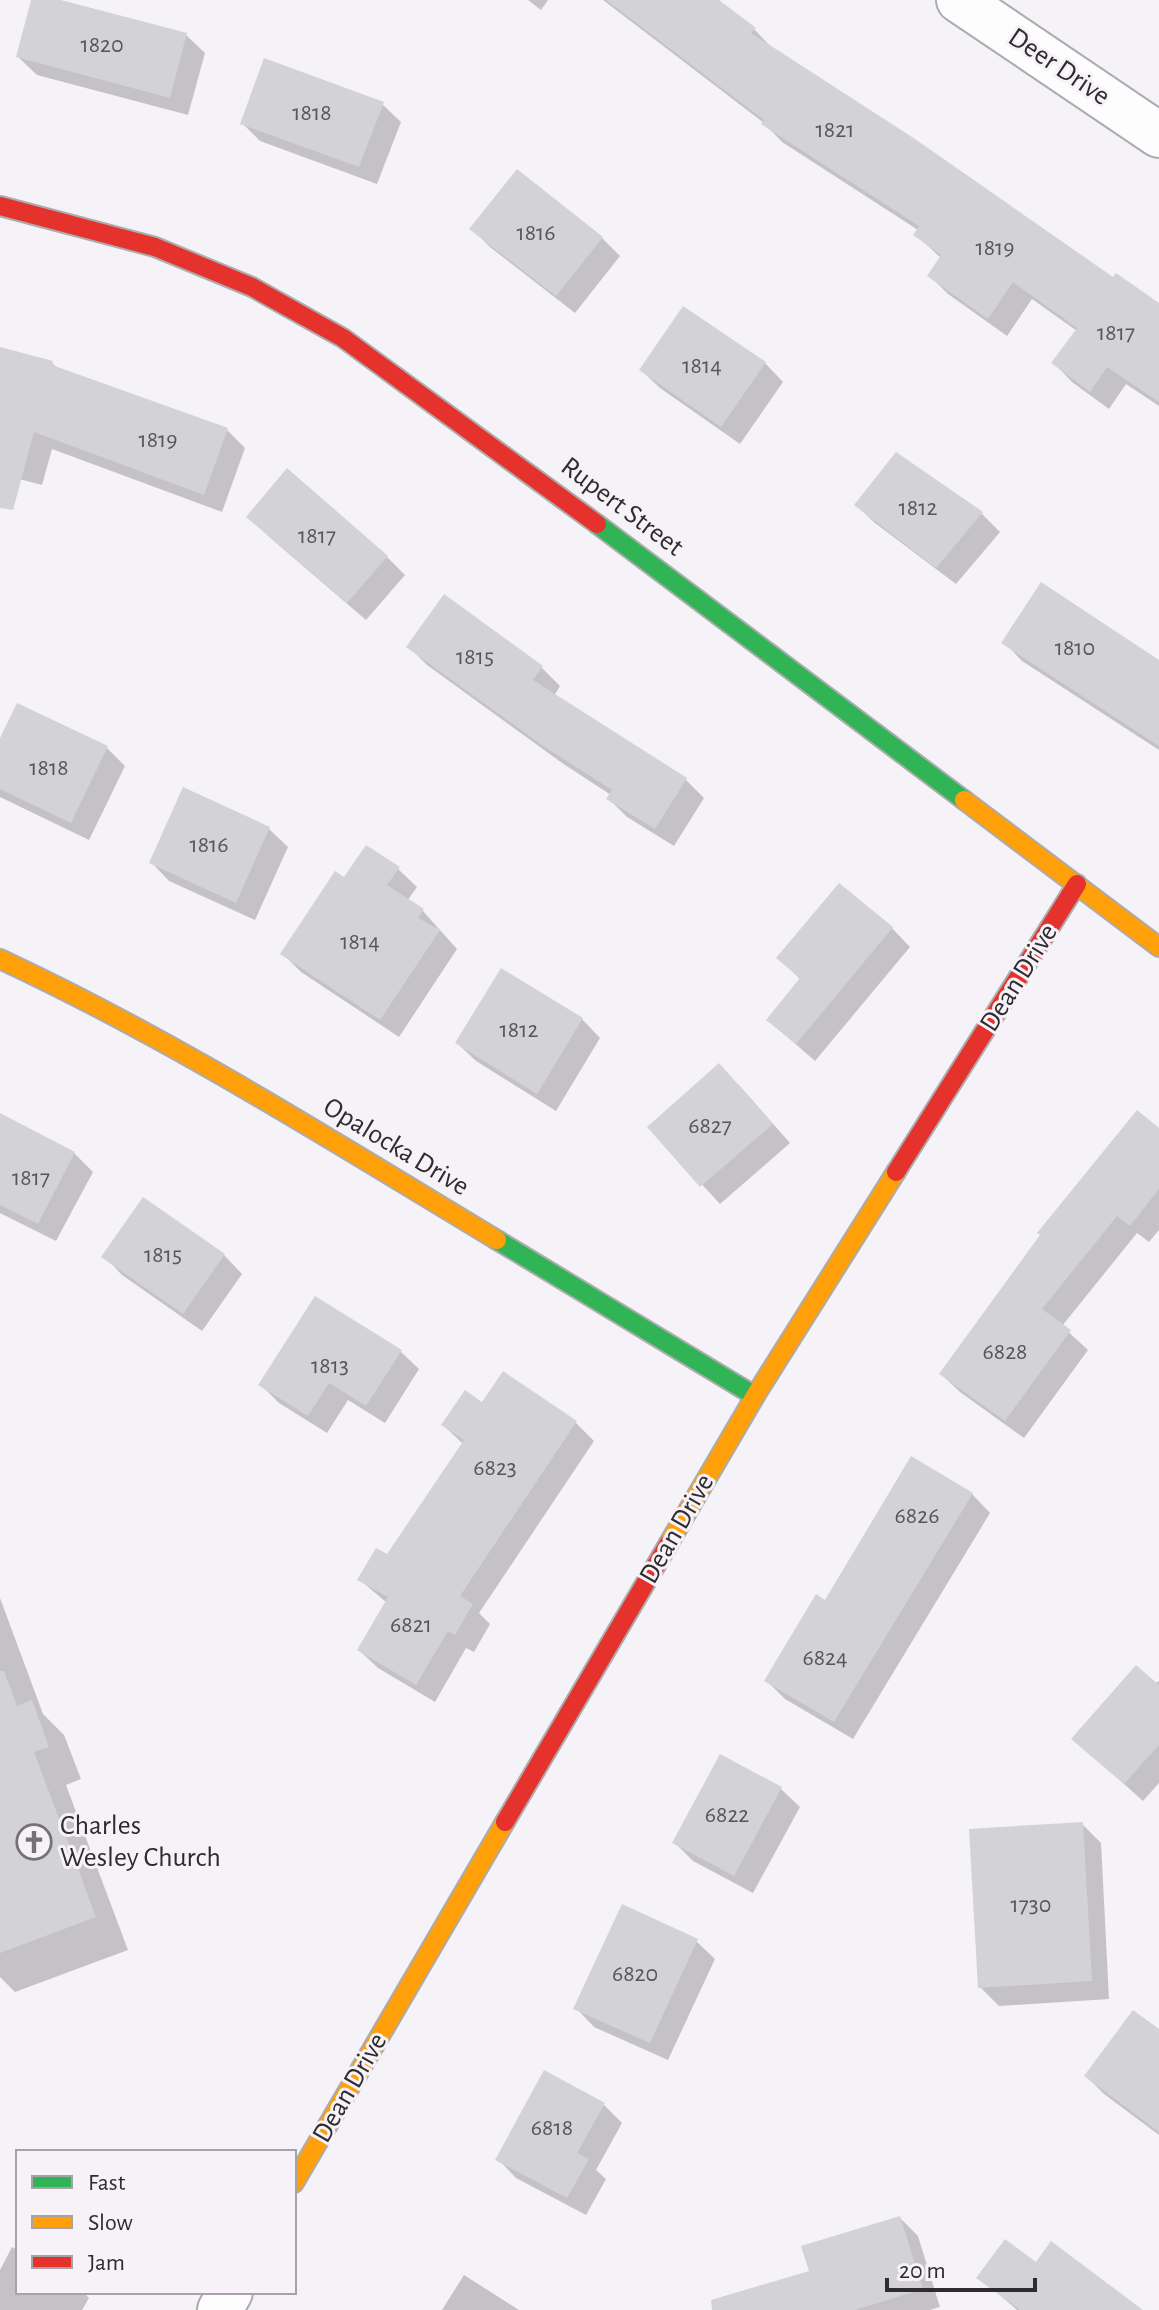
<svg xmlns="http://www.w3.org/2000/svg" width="1159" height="2310" viewBox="0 0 1159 2310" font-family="'Alegreya Sans',sans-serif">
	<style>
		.shadow { fill: #0003 }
		.building { fill: #d3d2d5 }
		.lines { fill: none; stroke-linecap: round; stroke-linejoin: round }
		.street-casing { stroke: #acabad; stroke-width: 48 }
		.fast-casing { stroke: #acabad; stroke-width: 22 }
		.slow-casing { stroke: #acabad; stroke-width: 22 }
		.jam-casing { stroke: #acabad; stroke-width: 22 }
		.street { stroke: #fefdfe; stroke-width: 44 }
		.fast { stroke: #30b455; stroke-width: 18 }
		.slow { stroke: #ff9f0a; stroke-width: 18 }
		.jam { stroke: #e5322d; stroke-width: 18 }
		.labels { text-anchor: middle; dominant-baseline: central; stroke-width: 6; stroke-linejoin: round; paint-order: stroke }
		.number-label { font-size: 24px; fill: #575658 }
		.street-label { font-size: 28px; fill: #2e2c2f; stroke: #f6f2f8 }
		.poi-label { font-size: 28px; fill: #2e2c2f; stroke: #f6f2f8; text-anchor: start }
	</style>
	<rect width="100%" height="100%" fill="#f5f3f7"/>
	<g class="shadow">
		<path d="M33,0H53L186,35L205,53L188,115L37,75L18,57Z"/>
		<path d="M528,0H548L541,10Z"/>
		<path d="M603,0H716L754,29L772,48L1113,280L1159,305V406L1126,384L1109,409L1072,382L1054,363L1077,331L1032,299L1007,336L948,294L930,276L941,258L915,234L918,230L782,142L764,123Z"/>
		<path d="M382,104L401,122L377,184L260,141L242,123Z"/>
		<path d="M472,229L602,238L620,256L575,313L490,247Z"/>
		<path d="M0,349L52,363L59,370L227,430L245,448L222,512L52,449L42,485L0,474Z"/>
		<path d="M765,363L783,382L740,444L660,388L641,370Z"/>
		<path d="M897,455L982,514L1000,532L956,584L875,523L856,505Z"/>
		<path d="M267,535L387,557L405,575L366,620Z"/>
		<path d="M444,597L542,668L560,686L554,696L686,780L704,798L674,846L627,817L609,799L611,795L562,763L427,665L409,647Z"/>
		<path d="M1004,642L1159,661V750L1022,661Z"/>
		<path d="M0,742L106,747L125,766L89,840L0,797Z"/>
		<path d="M184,790L269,829L288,847L255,920L169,881L151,862Z"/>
		<path d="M398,869L417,887L407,901L422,910L457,949L399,1037L301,972L283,954L345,880Z"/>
		<path d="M892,928L910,947L815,1061L768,1020L801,980L779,958Z"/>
		<path d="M502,971L582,1019L600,1038L556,1111L476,1061L457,1043Z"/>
		<path d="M738,1084L790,1143L720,1204L650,1128Z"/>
		<path d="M0,1116L74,1153L93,1172L56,1241L0,1213Z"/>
		<path d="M1159,1130V1230L1149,1242L1137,1233L1062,1326L1088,1350L1024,1438L960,1392L941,1374Z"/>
		<path d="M144,1200L224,1255L242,1274L202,1331L122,1275L104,1256Z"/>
		<path d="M400,1351L419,1369L385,1423L348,1400L327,1433L279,1403L261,1385Z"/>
		<path d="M483,1405L576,1423L594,1441L479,1613L490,1624L474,1652L466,1648L435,1702L378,1668L359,1650L387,1603L360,1580L388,1557L463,1444L443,1425Z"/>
		<path d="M972,1494L990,1513L853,1739L785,1699L766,1680L826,1602Z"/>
		<path d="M0,1598L43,1714L64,1735L81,1779L66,1785L128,1950L15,1992L0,1977Z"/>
		<path d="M1159,1681V1783L1143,1801L1074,1739Z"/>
		<path d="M721,1756L781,1789L800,1807L753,1893L693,1861L675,1843Z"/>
		<path d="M1082,1824L1101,1843L1109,1999L999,2006L980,1987Z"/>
		<path d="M696,1941L715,1959L668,2060L594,2027L576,2008Z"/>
		<path d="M1159,2032V2135L1104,2094L1086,2076Z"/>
		<path d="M604,2105L622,2123L596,2170L606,2179L586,2215L516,2178L498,2159Z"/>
		<path d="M900,2218L918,2236L940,2307L930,2310H781L811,2272Z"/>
		<path d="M12,2247L18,2250V2292H83L89,2298L82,2310H0V2270Z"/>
		<path d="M1036,2265L1138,2310H1017L979,2277Z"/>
		<path d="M464,2275L519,2310H442Z"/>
	</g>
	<g class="building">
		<path d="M31,0H61L187,33L170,98L16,57Z"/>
		<path d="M606,0H719L756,28L751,33L915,139L1113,277L1116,273L1159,303V402L1107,367L1090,392L1051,363L1077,328L1013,282L988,319L927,276L941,255L913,235L919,226L761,124L764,120Z"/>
		<path d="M264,58L384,102L359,167L240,124Z"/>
		<path d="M517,169L603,237L556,296L469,229Z"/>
		<path d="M683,306L766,362L721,427L639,370Z"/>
		<path d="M0,347L53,361L52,365L228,428L204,495L34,432L13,510L0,508Z"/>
		<path d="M896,452L983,512L936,568L854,505Z"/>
		<path d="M287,468L388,556L347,603L246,517Z"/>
		<path d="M1041,582L1159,660V746L1001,643Z"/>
		<path d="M444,594L543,666L533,680L687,778L655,829L606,799L612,790L542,745L406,647Z"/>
		<path d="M17,703L108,746L71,823L0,789V738Z"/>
		<path d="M183,787L270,827L236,903L149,863Z"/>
		<path d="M366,845L400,867L387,885L424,909L418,918L440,930L380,1020L280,954L335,871L344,877Z"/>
		<path d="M839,883L893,927L796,1044L766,1020L800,978L776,958Z"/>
		<path d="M501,968L583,1018L537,1094L455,1043Z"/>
		<path d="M719,1063L773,1124L700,1187L647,1127Z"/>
		<path d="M1137,1110L1159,1128V1189L1130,1226L1117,1216L1042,1309L1071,1330L1005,1421L939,1374L1040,1235L1037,1233Z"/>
		<path d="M0,1113L75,1152L38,1224L0,1205Z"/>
		<path d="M143,1197L225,1254L183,1314L101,1257Z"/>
		<path d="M315,1296L402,1350L366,1406L329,1383L308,1416L258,1385Z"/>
		<path d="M503,1371L577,1421L460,1596L473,1604L455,1635L448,1631L416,1685L357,1650L388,1597L357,1580L376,1548L387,1554L464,1440L441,1425L465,1390L482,1402Z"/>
		<path d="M911,1456L973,1493L834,1722L764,1681L816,1594L825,1600Z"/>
		<path d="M1136,1665L1159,1685V1745L1124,1784L1071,1739Z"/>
		<path d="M0,1671H4L17,1706L32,1700L49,1747L34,1752L96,1917L0,1953Z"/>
		<path d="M720,1754L782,1787L734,1876L672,1843Z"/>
		<path d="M1083,1822L1092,1981L978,1988L969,1829Z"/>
		<path d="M622,1904L698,1939L650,2043L573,2009Z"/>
		<path d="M1133,2010L1159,2029V2132L1084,2076Z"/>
		<path d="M544,2070L605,2103L577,2153L589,2159L567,2198L495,2160Z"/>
		<path d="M900,2216L923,2289L855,2310H712L711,2300L809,2271L801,2246Z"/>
		<path d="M1005,2239L1036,2262L1051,2241L1143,2310H1020L976,2278Z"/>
	</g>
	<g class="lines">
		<defs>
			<g id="street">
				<path d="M959,0L1159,135"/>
				<path d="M220,2310L230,2292"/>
			</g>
			<g id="fast">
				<path d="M597,524L964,800"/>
				<path d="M497,1240L755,1396"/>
			</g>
			<g id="slow">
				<path d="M964,800L1159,947"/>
				<path d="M0,959C172,1039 334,1142 497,1240"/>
				<path d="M669,1543L755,1396L896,1172"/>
				<path d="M294,2183L505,1822"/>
			</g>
			<g id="jam">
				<path d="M0,206L155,247L252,287L343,338L597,524"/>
				<path d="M896,1172L1077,884"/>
				<path d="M505,1822L669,1543"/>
			</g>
		</defs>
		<use href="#street" class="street-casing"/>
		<use href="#fast" class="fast-casing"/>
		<use href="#slow" class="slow-casing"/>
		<use href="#jam" class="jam-casing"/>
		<use href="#street" class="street"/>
		<use href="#fast" class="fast"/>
		<use href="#slow" class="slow"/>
		<use href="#jam" class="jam"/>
	</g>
	<defs>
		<symbol id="church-ring" viewBox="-11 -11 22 22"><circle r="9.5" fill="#f6f2f8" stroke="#747275" stroke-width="1.5"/><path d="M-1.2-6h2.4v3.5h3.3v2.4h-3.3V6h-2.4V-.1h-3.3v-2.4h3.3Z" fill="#747275"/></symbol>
	</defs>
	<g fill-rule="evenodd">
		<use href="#church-ring" x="14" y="1822" width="40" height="40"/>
	</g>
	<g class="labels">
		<g class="number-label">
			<text x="102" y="45">1820</text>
			<text x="312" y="113">1818</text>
			<text x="835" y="130">1821</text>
			<text x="536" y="233">1816</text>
			<text x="995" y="248">1819</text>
			<text x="1116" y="333">1817</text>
			<text x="702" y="366">1814</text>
			<text x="158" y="440">1819</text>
			<text x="918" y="508">1812</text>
			<text x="317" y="536">1817</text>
			<text x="1075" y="648">1810</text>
			<text x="475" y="657">1815</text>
			<text x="49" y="768">1818</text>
			<text x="209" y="845">1816</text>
			<text x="360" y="942">1814</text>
			<text x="519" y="1030">1812</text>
			<text x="710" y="1126">6827</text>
			<text x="31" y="1178">1817</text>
			<text x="163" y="1255">1815</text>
			<text x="1005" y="1352">6828</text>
			<text x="330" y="1366">1813</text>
			<text x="495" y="1468">6823</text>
			<text x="917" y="1516">6826</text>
			<text x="411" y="1625">6821</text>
			<text x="825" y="1658">6824</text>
			<text x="727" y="1815">6822</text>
			<text x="1031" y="1905">1730</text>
			<text x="635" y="1974">6820</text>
			<text x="552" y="2128">6818</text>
		</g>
		<g class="street-label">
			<text transform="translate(1059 67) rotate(34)">Deer Drive</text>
			<text transform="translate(622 507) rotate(37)">Rupert Street</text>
			<text transform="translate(1019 978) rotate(-58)">Dean Drive</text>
			<text transform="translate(396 1147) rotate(31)">Opalocka Drive</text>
			<text transform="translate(677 1529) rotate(-60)">Dean Drive</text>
			<text transform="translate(350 2088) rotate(-60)">Dean Drive</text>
		</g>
		<g class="poi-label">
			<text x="60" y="1826">Charles<tspan x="60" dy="32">Wesley Church</tspan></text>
		</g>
	</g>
	<rect x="16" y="2150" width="280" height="144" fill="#f6f2f8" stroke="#a6a3a8" stroke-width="2"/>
	<rect x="32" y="2176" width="40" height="12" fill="#30b455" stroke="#a6a3a8" stroke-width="2"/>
	<text x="88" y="2190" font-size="24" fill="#2e2c2f">Fast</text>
	<rect x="32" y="2216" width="40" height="12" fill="#ff9f0a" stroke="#a6a3a8" stroke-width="2"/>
	<text x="88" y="2230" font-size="24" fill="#2e2c2f">Slow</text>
	<rect x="32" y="2256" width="40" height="12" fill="#e5322d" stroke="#a6a3a8" stroke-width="2"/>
	<text x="88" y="2270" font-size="24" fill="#2e2c2f">Jam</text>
	<path d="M887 2278v12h148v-12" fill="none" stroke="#2e2c2f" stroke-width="4"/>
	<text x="899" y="2278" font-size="24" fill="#2e2c2f" stroke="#f6f2f8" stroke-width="6" paint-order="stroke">20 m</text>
</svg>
